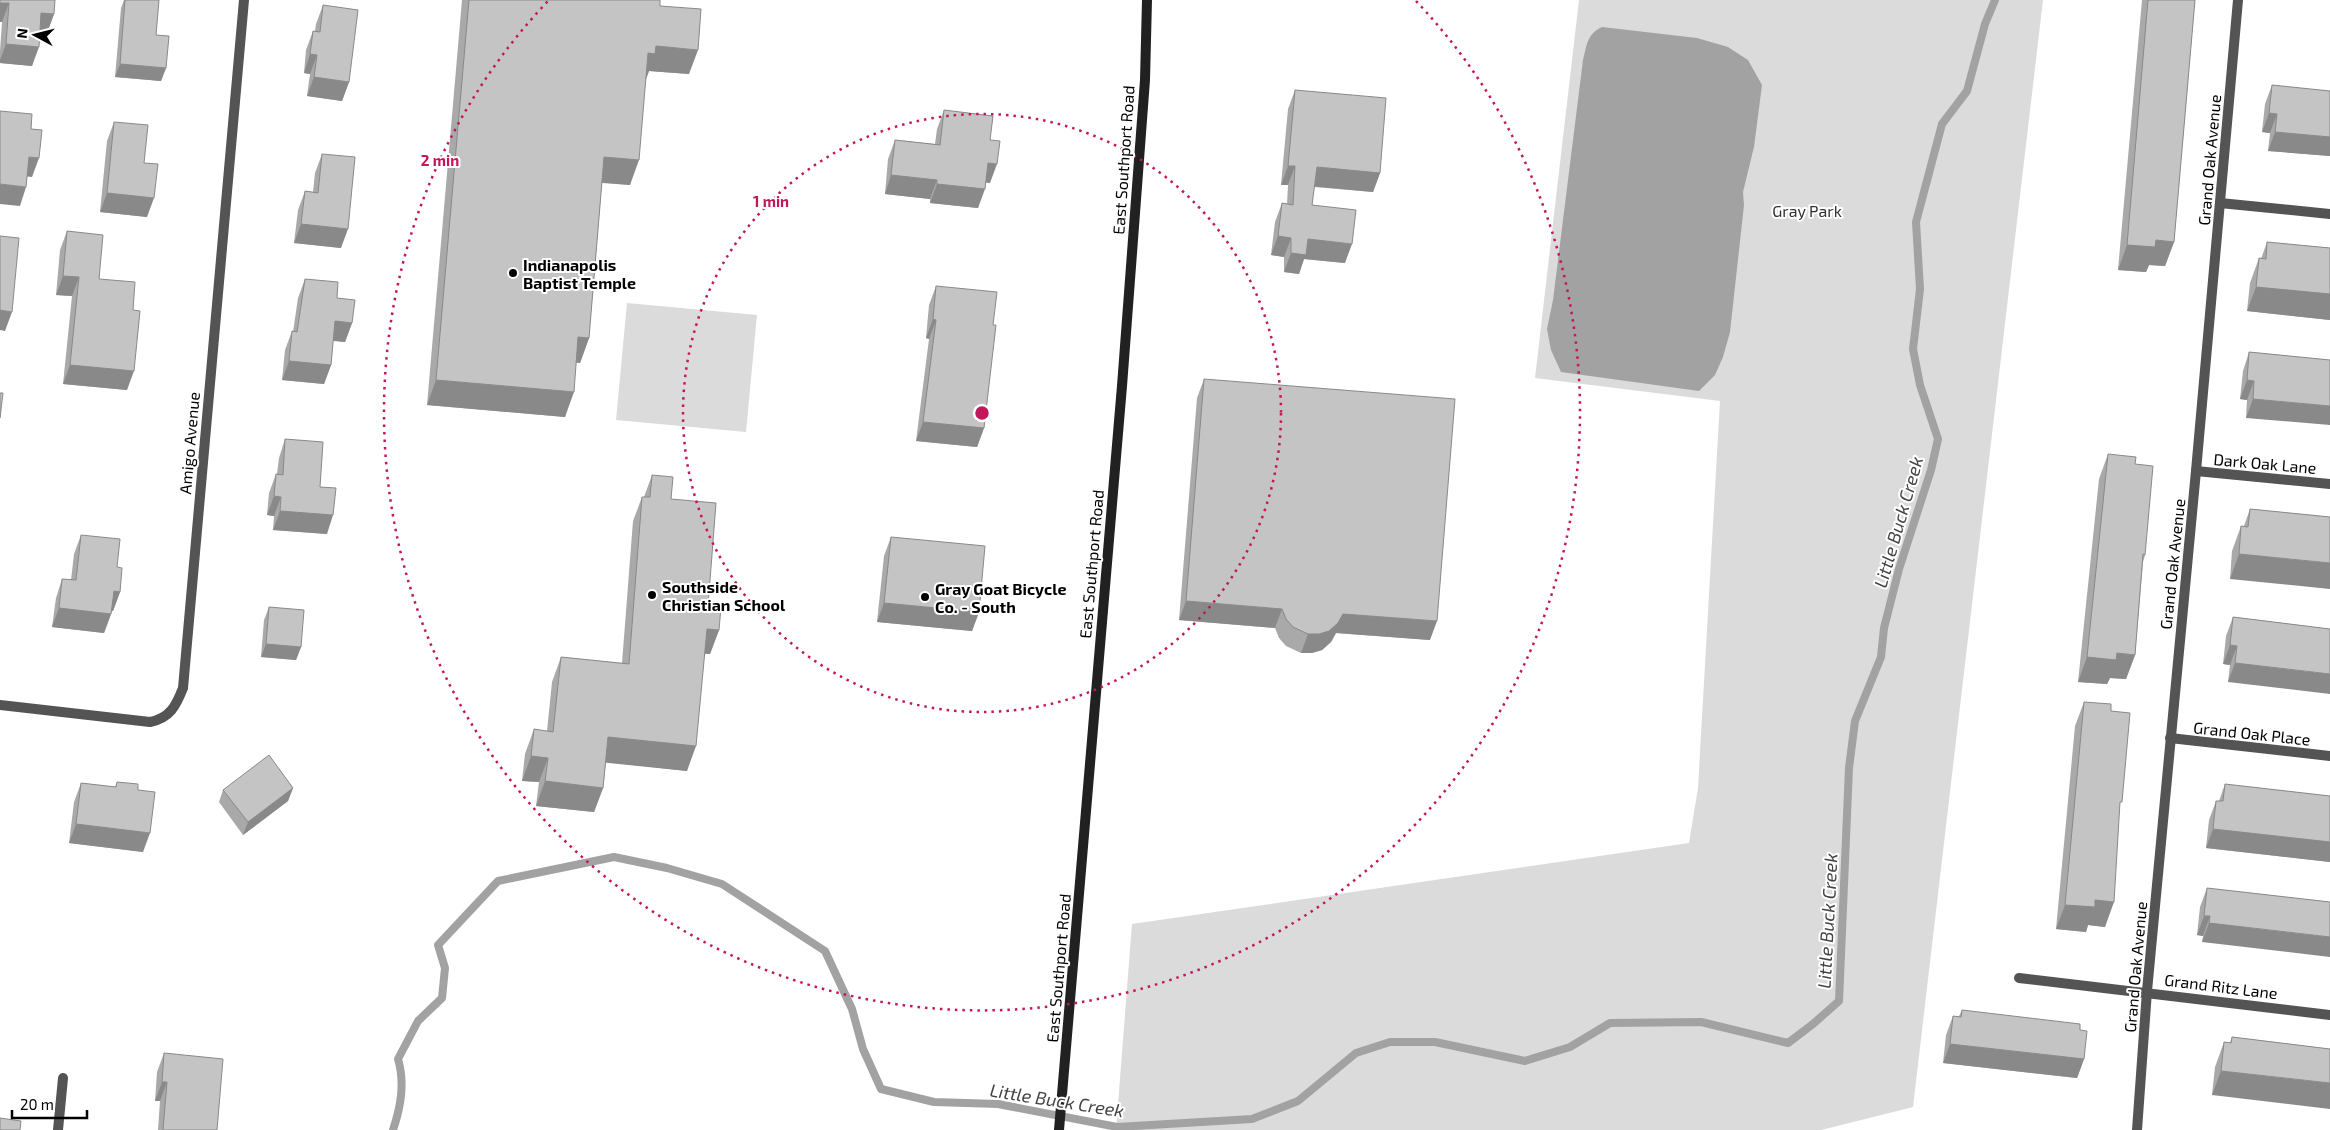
<svg xmlns="http://www.w3.org/2000/svg" width="2330" height="1130" viewBox="0 0 2330 1130" font-family="'Exo 2',sans-serif">
	<style>
		.green { fill: #dbdbdb }
		.water { fill: #a2a2a2 }
		.lines { fill: none; stroke-linecap: round; stroke-linejoin: round }
		.stream { stroke: #a2a2a2; stroke-width: 8 }
		.street { stroke: #545454; stroke-width: 10 }
		.secondary { stroke: #212121; stroke-width: 10 }
		.wall { fill: #a9a9a9 }
		.shaded-wall { fill: #898989 }
		.building { fill: #c4c4c4; stroke: #898989 }
		.ring { fill: none; stroke: #c2185b; stroke-width: 2.5; stroke-dasharray: 2.5 5 }
		.poi-dot { fill: #000; stroke: #fff; stroke-width: 2 }
		.labels { text-anchor: middle; dominant-baseline: central; stroke-width: 4; stroke-linejoin: round; paint-order: stroke }
		.street-label { font-size: 16px; fill: #000; stroke: #fff }
		.park-label { font-size: 16px; fill: #323232; stroke: #fff }
		.poi-label { font-size: 16px; font-weight: bold; fill: #000; stroke: #fff; text-anchor: start }
		.water-label { font-size: 18px; font-style: italic; fill: #434343; stroke: #fff }
		.centre { fill: #c2185b; stroke: #fff; stroke-width: 2.5 }
		.ring-label { font-size: 15px; text-anchor: middle; font-weight: bold; fill: #c2185b; stroke: #fff; stroke-width: 4; stroke-linejoin: round; paint-order: stroke }
	</style>
	<rect width="100%" height="100%" fill="#fff"/>
	<g class="green">
		<path d="M1579,0H2043L1913,1107L1821,1130H1116L1132,924L1689,843L1698,788L1720,401L1535,378Z"/>
		<path d="M627,303L757,315L746,432L616,420Z"/>
	</g>
	<path class="water" d="M1602,27L1697,38L1728,47L1748,60L1762,85L1754,147L1743,192L1744,205L1730,332L1723,357L1715,375L1699,391L1561,372L1551,350L1547,329L1553,300L1583,60C1587,45 1587,34 1602,27Z"/>
	<g class="lines">
		<path class="stream" d="M393,1130C401,1106 405,1083 398,1059L418,1021L442,998L445,968L438,945L498,881L614,857L667,868L722,884L825,951L852,1009L863,1049L881,1089L934,1102L998,1104L1117,1127L1252,1119L1298,1101L1356,1053L1390,1042H1435L1525,1061L1570,1047L1610,1023L1701,1022L1788,1043L1813,1024L1839,1001L1849,768L1855,721L1881,657L1884,628L1899,569L1931,470L1938,439L1920,385L1913,349L1920,289L1916,222L1942,124L1967,91L1985,24L1995,0"/>
		<g class="street">
			<path d="M2220,203L2330,214"/>
			<path d="M2196,471L2330,484"/>
			<path d="M0,705L150,722C170,718 176,706 183,688L244,0"/>
			<path d="M2170,738L2330,756"/>
			<path d="M2019,978L2330,1015"/>
			<path d="M58,1130L63,1078"/>
			<path d="M2137,1130L2147,991L2196,471L2238,0"/>
		</g>
		<path class="secondary" d="M1059,1130L1122,386L1145,80L1147,0"/>
	</g>
	<g class="wall">
		<path d="M0,0L54,14L47,33H40L32,66L0,63V51L2,22Z"/>
		<path d="M124,0H159L156,35L166,68L161,81L115,77L121,8Z"/>
		<path d="M462,0H654L660,6L689,74L649,71L646,79L630,185L602,183L589,338L580,363L576,362L565,417L427,405Z"/>
		<path d="M2142,0H2195L2174,242L2165,266L2149,265L2146,272L2118,270Z"/>
		<path d="M323,5L349,82L342,101L307,96L310,74L304,73L306,50L313,31H315L316,24Z"/>
		<path d="M2272,85L2330,91V156L2268,151L2270,133L2262,132L2265,104Z"/>
		<path d="M1295,90L1380,173L1373,192L1314,187L1312,205L1345,263L1304,259L1299,274L1284,272V257L1271,255L1275,222L1282,203L1287,204L1288,185H1281L1288,109Z"/>
		<path d="M944,110L990,140V183L986,182L978,208L930,203V199L885,194L888,159L895,140L935,144L937,129Z"/>
		<path d="M114,122L144,163L147,217L100,212L107,141Z"/>
		<path d="M322,154L341,248L294,243L298,210L305,191L313,192L315,173Z"/>
		<path d="M67,231L99,279L133,310L127,390L63,384L72,296L56,295L60,250Z"/>
		<path d="M2267,242L2330,248V320L2247,311L2250,283L2259,258L2261,259Z"/>
		<path d="M305,279L337,298L352,323L345,342L333,341L331,365L324,384L282,380L285,350L292,331L293,332L298,298Z"/>
		<path d="M936,286L993,325L984,428L977,447L916,441L929,339L926,338L929,305Z"/>
		<path d="M2249,352L2330,360L2246,418L2247,400L2240,399L2243,371Z"/>
		<path d="M1204,379L1430,640L1336,633L1331,642L1322,650L1312,653H1301L1286,646L1279,638L1275,628L1179,620L1197,398Z"/>
		<path d="M285,439L320,487L327,534L273,530L274,516L267,515L269,493L276,474H277L279,458Z"/>
		<path d="M2108,454L2135,464L2145,555L2143,562L2135,655L2126,679L2110,678L2107,684L2078,682L2099,479Z"/>
		<path d="M652,475L671,499L708,606L719,630L710,654H704L687,771L606,762L603,788L594,812L536,806L539,782L522,781L525,754L534,729L547,731L552,682L561,657L622,663L633,521L642,497H644Z"/>
		<path d="M2250,509L2330,517L2230,579L2232,551L2241,526H2244Z"/>
		<path d="M81,535L117,567L120,592L113,611L112,610L111,614L104,633L52,627L56,598L62,579L71,580L74,554Z"/>
		<path d="M891,537L979,612L972,631L877,622L884,556Z"/>
		<path d="M269,607L301,647L296,660L261,657L264,620Z"/>
		<path d="M2233,617L2330,629L2228,682L2230,665L2223,664L2226,636Z"/>
		<path d="M2084,702L2111,711L2119,809L2105,927L2088,925L2086,932L2056,929L2075,726Z"/>
		<path d="M117,782L138,790L143,852L69,843L74,802L81,783L115,787Z"/>
		<path d="M2225,784L2330,796V862L2206,848L2209,820L2216,801H2219Z"/>
		<path d="M293,788L288,801L243,835L219,802L223,790Z"/>
		<path d="M2207,888L2330,902L2202,942L2203,936L2197,935L2200,907Z"/>
		<path d="M1962,1010L2080,1030L2084,1059L2077,1078L1943,1063L1946,1035L1953,1016H1959Z"/>
		<path d="M2232,1037L2330,1049L2212,1095L2215,1067L2224,1042L2230,1043Z"/>
		<path d="M164,1053L217,1130H158L160,1101H155L157,1072Z"/>
	</g>
	<g class="shaded-wall">
		<path d="M0,3H9L2,22H0Z"/>
		<path d="M41,13L54,14L47,33L35,32Z"/>
		<path d="M6,44L39,47L32,66L0,63V60Z"/>
		<path d="M656,46L698,50L689,74L649,71L646,79L648,53Z"/>
		<path d="M310,54L317,55L310,74L304,73Z"/>
		<path d="M120,64L166,68L161,81L115,77Z"/>
		<path d="M314,77L349,82L342,101L307,96Z"/>
		<path d="M2269,113L2277,114L2270,133L2262,132Z"/>
		<path d="M2275,132L2330,137V156L2268,151Z"/>
		<path d="M29,157L39,158L32,177L22,176Z"/>
		<path d="M604,157L639,160L630,185L595,182Z"/>
		<path d="M988,163L997,164L990,183L981,182Z"/>
		<path d="M1288,166H1295L1288,185H1281Z"/>
		<path d="M1317,167L1380,173L1373,192L1310,186Z"/>
		<path d="M891,175L937,180L930,199L885,194Z"/>
		<path d="M0,184L26,187L20,206L0,204Z"/>
		<path d="M937,184L985,189L978,208L930,203Z"/>
		<path d="M107,193L154,198L147,217L100,212Z"/>
		<path d="M301,224L348,229L341,248L294,243Z"/>
		<path d="M1278,236L1291,238L1284,257L1271,255Z"/>
		<path d="M1308,239L1352,244L1345,263L1304,259L1299,274L1284,272L1291,253Z"/>
		<path d="M2156,240L2174,242L2165,266L2149,265L2146,272L2118,270L2127,245Z"/>
		<path d="M63,276L79,277L72,296L56,295Z"/>
		<path d="M2256,287L2330,294V320L2247,311Z"/>
		<path d="M0,310L12,312L5,331L0,330Z"/>
		<path d="M933,319L936,320L929,339L926,338Z"/>
		<path d="M335,321L352,323L345,342L328,340Z"/>
		<path d="M578,337L589,338L580,363L569,362Z"/>
		<path d="M289,361L331,365L324,384L282,380Z"/>
		<path d="M70,365L134,371L127,390L63,384Z"/>
		<path d="M436,380L574,392L565,417L427,405Z"/>
		<path d="M2247,380L2254,381L2247,400L2240,399Z"/>
		<path d="M2253,399L2330,406V425L2246,418Z"/>
		<path d="M923,422L984,428L977,447L916,441Z"/>
		<path d="M274,496L281,497L274,516L267,515Z"/>
		<path d="M280,511L333,515L327,534L273,530Z"/>
		<path d="M2239,554L2330,563V589L2230,579Z"/>
		<path d="M114,591L120,592L113,611L107,610Z"/>
		<path d="M1186,601L1282,609L1275,628L1179,620Z"/>
		<path d="M884,603L979,612L972,631L877,622Z"/>
		<path d="M59,608L111,614L104,633L52,627Z"/>
		<path d="M1343,614L1437,621L1430,640L1336,633L1331,642L1322,650L1312,653H1301L1308,634Z"/>
		<path d="M707,629L719,630L710,654L698,653Z"/>
		<path d="M266,644L301,647L296,660L261,657Z"/>
		<path d="M2230,645L2237,646L2230,665L2223,664Z"/>
		<path d="M2117,653L2135,655L2126,679L2110,678L2107,684L2078,682L2087,657Z"/>
		<path d="M2235,663L2330,674V694L2228,682Z"/>
		<path d="M608,737L696,746L687,771L599,762Z"/>
		<path d="M531,756L548,758L539,782L522,781Z"/>
		<path d="M545,781L603,788L594,812L536,806Z"/>
		<path d="M293,788L288,801L243,835L248,822Z"/>
		<path d="M76,824L150,833L143,852L69,843Z"/>
		<path d="M2213,829L2330,842V862L2206,848Z"/>
		<path d="M2095,900L2114,902L2105,927L2088,925L2086,932L2056,929L2065,905Z"/>
		<path d="M2204,916H2210L2203,936L2197,935Z"/>
		<path d="M2209,923L2330,937V957L2202,942Z"/>
		<path d="M1950,1044L2084,1059L2077,1078L1943,1063Z"/>
		<path d="M2221,1071L2330,1083V1109L2212,1095Z"/>
		<path d="M162,1082H167L160,1101H155Z"/>
	</g>
	<g class="building">
		<path d="M0,0H55L54,14L41,13L39,47L6,44L9,3H0Z"/>
		<path d="M125,0H159L156,35L169,36L166,68L120,64Z"/>
		<path d="M469,0H660V6L701,9L698,50L656,46L655,54L648,53L639,160L604,157L589,338L578,337L574,392L436,380Z"/>
		<path d="M2148,0H2195L2174,242L2156,240L2155,247L2127,245Z"/>
		<path d="M323,5L358,10L349,82L314,77L317,55L310,54L313,31L320,32Z"/>
		<path d="M2272,85L2330,91V137L2275,132L2277,114L2269,113Z"/>
		<path d="M1295,90L1386,98L1380,173L1317,167L1312,205L1356,210L1352,244L1308,239L1306,255L1291,253V238L1278,236L1282,203L1293,205L1295,166H1288Z"/>
		<path d="M944,110L993,116L990,140L1000,141L997,164L988,163L985,189L937,184V180L891,175L895,140L940,145Z"/>
		<path d="M0,111L32,114L31,129L42,130L39,158L29,157L26,187L0,184Z"/>
		<path d="M114,122L148,125L144,163L158,164L154,198L107,193Z"/>
		<path d="M322,154L355,157L348,229L301,224L305,191L318,193Z"/>
		<path d="M67,231L103,235L99,279L135,282L133,310L140,311L134,371L70,365L79,277L63,276Z"/>
		<path d="M0,236L19,238L12,312L0,310Z"/>
		<path d="M2267,242L2330,248V294L2256,287L2259,258L2266,259Z"/>
		<path d="M305,279L338,282L337,298L355,300L352,323L335,321L331,365L289,361L292,331L297,332Z"/>
		<path d="M936,286L997,292L993,325H996L984,428L923,422L936,320L933,319Z"/>
		<path d="M2249,352L2330,360V406L2253,399L2254,381L2247,380Z"/>
		<path d="M1204,379L1455,399L1437,621L1343,614L1338,623L1329,631L1319,634H1308L1293,627L1286,619L1282,609L1186,601Z"/>
		<path d="M0,393H3L0,418Z"/>
		<path d="M285,439L323,442L320,487L336,488L333,515L280,511L281,497L274,496L276,474L283,475Z"/>
		<path d="M2108,454L2136,457L2135,464L2153,466L2145,555L2143,554L2135,655L2117,653L2116,660L2087,657Z"/>
		<path d="M652,475L673,477L671,499L716,503L708,606L721,607L719,630L707,629L696,746L608,737L603,788L545,781L548,758L531,756L534,729L553,732L561,657L629,664L642,497H650Z"/>
		<path d="M2250,509L2330,517V563L2239,554L2241,526L2248,527Z"/>
		<path d="M81,535L120,539L117,567L122,568L120,592L114,591L111,614L59,608L62,579L76,580Z"/>
		<path d="M891,537L985,546L979,612L884,603Z"/>
		<path d="M269,607L304,610L301,647L266,644Z"/>
		<path d="M2233,617L2330,629V674L2235,663L2237,646L2230,645Z"/>
		<path d="M2084,702L2111,704V711L2130,713L2122,802H2120L2114,902L2095,900V907L2065,905Z"/>
		<path d="M269,755L293,788L248,822L223,790Z"/>
		<path d="M117,782L138,784V790L155,792L150,833L76,824L81,783L116,787Z"/>
		<path d="M2225,784L2330,796V842L2213,829L2216,801H2223Z"/>
		<path d="M2207,888L2330,902V937L2209,923L2210,916H2204Z"/>
		<path d="M1962,1010L2080,1024V1030L2087,1031L2084,1059L1950,1044L1953,1016L1961,1017Z"/>
		<path d="M2232,1037L2330,1049V1083L2221,1071L2224,1042L2231,1043Z"/>
		<path d="M164,1053L223,1059L217,1130H163L167,1082H162Z"/>
		<path d="M0,1118L21,1121L20,1130H0Z"/>
	</g>
	<g class="ring">
		<circle cx="982" cy="413" r="299"/>
		<path d="M1416 1A598 598 0 1 1 548 1"/>
	</g>
	<g class="poi-dot">
		<circle cx="513" cy="273" r="5"/>
		<circle cx="652" cy="595" r="5"/>
		<circle cx="925" cy="597" r="5"/>
	</g>
	<g class="labels">
		<g class="street-label">
			<text transform="translate(1123 160) rotate(-86)">East Southport Road</text>
			<text transform="translate(2209 160) rotate(-85)">Grand Oak Avenue</text>
			<text transform="translate(189 443) rotate(-85)">Amigo Avenue</text>
			<text transform="translate(2265 463) rotate(5)">Dark Oak Lane</text>
			<text transform="translate(1091 564) rotate(-85)">East Southport Road</text>
			<text transform="translate(2172 564) rotate(-84)">Grand Oak Avenue</text>
			<text transform="translate(2252 733) rotate(6)">Grand Oak Place</text>
			<text transform="translate(2135 967) rotate(-85)">Grand Oak Avenue</text>
			<text transform="translate(1058 968) rotate(-85)">East Southport Road</text>
			<text transform="translate(2221 986) rotate(7)">Grand Ritz Lane</text>
		</g>
		<g class="park-label">
			<text x="1807" y="210">Gray Park</text>
		</g>
		<g class="poi-label">
			<text x="523" y="264">Indianapolis<tspan x="523" dy="18">Baptist Temple</tspan></text>
			<text x="662" y="586">Southside<tspan x="662" dy="18">Christian School</tspan></text>
			<text x="935" y="588">Gray Goat Bicycle<tspan x="935" dy="18">Co. - South</tspan></text>
		</g>
		<g class="water-label">
			<text transform="translate(1898 522) rotate(-74)">Little Buck Creek</text>
			<text transform="translate(1827 921) rotate(-87)">Little Buck Creek</text>
			<text transform="translate(1057 1100) rotate(9)">Little Buck Creek</text>
		</g>
	</g>
	<circle cx="982" cy="413" r="8" class="centre"/>
	<g class="ring-label">
		<text x="440" y="166">2 min</text>
		<text x="771" y="207">1 min</text>
	</g>
	<g transform="translate(35 35) rotate(277)" stroke="#ffffff" stroke-width="4" paint-order="stroke">
	<path d="M0-4L9 19L0 12L-9 19Z" fill="#000000"/>
	<text y="-8" font-size="14" font-weight="bold" text-anchor="middle" fill="#000000">N</text>
	</g>
	<path d="M12 1110v8h75v-8" fill="none" stroke="#000000" stroke-width="2.5"/>
	<text x="20" y="1110" font-size="15" fill="#000000" stroke="#ffffff" stroke-width="4" paint-order="stroke">20 m</text>
</svg>
